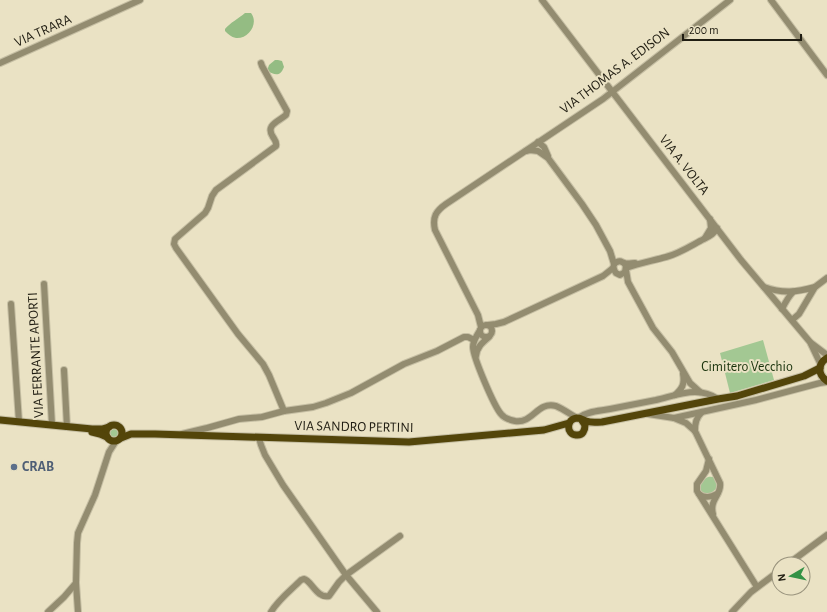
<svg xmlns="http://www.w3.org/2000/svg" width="827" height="612" viewBox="0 0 827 612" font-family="'Alegreya Sans',sans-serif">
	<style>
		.green { fill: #a3c893 }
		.forest { fill: #94bc83 }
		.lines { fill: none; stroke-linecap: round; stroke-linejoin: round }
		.minor-casing { stroke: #c6bfa4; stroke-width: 8 }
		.major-casing { stroke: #c6bfa4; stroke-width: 9 }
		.minor { stroke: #938c70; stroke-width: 6 }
		.major { stroke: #53450a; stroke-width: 7 }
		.service-dot { fill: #5c6f8a; stroke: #eae2c4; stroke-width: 1.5 }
		.labels { text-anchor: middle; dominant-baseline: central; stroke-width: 4; stroke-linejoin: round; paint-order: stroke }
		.street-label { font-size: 14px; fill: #201d12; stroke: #eae2c4 }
		.park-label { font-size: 14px; fill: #18320b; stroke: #eae2c4 }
		.service-label { font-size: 14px; font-weight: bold; fill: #4e5e75; stroke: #eae2c4; text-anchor: start }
	</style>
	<rect width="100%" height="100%" fill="#eae2c4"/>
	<g class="green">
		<path d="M763,340L774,380L730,393L720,353Z"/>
		<circle cx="114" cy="433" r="6"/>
		<path d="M708,477C713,476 715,478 718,482L717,488L710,494L704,495L698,490L701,481Z"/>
	</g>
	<g class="forest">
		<path d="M245,13H251C259,23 249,39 236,38C231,37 228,34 225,31V29C230,23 239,18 245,13Z"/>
		<path d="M275,60H278L282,61L284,67C280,77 275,75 267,71L269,65Z"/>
	</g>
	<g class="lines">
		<defs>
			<g id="minor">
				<path d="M542,0L741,260L810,342L821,365"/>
				<path d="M771,0L827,75"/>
				<path d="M0,63L140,0"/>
				<path d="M261,63L262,66L287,111L286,115C278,122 265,125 273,137C275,140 277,142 276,146L216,190L212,196L208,208L205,213L175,239L174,244L176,248L238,334L263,364L269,375L284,411"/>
				<path d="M538,142L544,147L548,156"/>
				<path d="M526,151L530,150L538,151L548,158L582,204L596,225L610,251L614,264"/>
				<path d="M705,238L711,228L710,219"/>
				<path d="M624,263L626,266L625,272L620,275L616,273C613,269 612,264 617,262C621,260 621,262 624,263C627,264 632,263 635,263"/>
				<path d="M626,268C639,263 652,261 666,257C678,254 689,247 700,241C707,237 714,235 717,228"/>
				<path d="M626,270L628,282L653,328L672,352L690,383L700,392"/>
				<path d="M44,284L52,425"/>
				<path d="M764,287C783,294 797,292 815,287"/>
				<path d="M11,304L19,422"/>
				<path d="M782,309C785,303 788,297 793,292"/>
				<path d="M792,320L799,314L815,287L827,278"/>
				<circle cx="486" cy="331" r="6"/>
				<path d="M488,325L496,324L504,322L603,276L613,268"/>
				<path d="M481,327L478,315L435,230C432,217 436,211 446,204L603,99L730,0"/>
				<path d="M480,330C477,336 473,340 473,347C473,357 494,406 501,414C504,418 510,420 515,421C533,424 537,401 556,406C563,409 570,414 577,418"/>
				<path d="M811,343L827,355"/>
				<path d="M476,356C477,347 482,343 489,337"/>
				<path d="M64,370L67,427"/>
				<path d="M675,395C682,389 685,384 683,374"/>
				<path d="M648,414L674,418L756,400L820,383L827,382"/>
				<path d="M578,418C587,411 600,411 610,409C626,406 641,403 656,400C669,397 682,392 695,392C703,392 712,395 718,399"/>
				<path d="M674,418L686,423L695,431L720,483C722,495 709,499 713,514"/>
				<path d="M695,431C695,423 696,418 702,412"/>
				<path d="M182,434L207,428L239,419L262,417L284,411L313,407L326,403L351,393L404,364L437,351L464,337H468L474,340"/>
				<path d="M259,438L261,445L265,455L283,485L346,575L377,612"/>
				<path d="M709,459L706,471L697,484V491L757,587"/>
				<path d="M699,494C705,499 711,497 717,494"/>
				<path d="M788,564L827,535"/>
				<path d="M76,583L78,612"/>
				<path d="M48,612L64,597L76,583L77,543L78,533L95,495L109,452L116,441"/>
				<path d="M271,612C278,600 291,590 301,580C302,580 303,579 304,579C311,580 317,599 329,596L339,582L346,575L400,536"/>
				<path d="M732,612L751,592L779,571"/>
			</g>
			<g id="major">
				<path d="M827,358C817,364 818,375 827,381"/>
				<path d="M581,419L585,425C585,430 583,436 576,435C566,434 566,419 577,418C580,418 583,420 586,421C591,423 596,422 602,422L718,399L737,396L804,376L820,368"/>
				<path d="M0,420L92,429H102L109,427"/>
				<circle cx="114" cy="433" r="8"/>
				<path d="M92,432L100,434L107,437"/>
				<path d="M121,438L131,434H155L409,442L544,430L569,423"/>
			</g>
		</defs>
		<use href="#minor" class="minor-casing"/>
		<use href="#major" class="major-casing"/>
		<use href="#minor" class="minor"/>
		<use href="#major" class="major"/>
	</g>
	<circle class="service-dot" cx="14" cy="467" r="4"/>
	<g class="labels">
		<g class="street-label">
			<text transform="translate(43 31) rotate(-24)">VIA TRARA</text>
			<text transform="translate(615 71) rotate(-37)">VIA THOMAS A. EDISON</text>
			<text transform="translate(684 165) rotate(52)">VIA A. VOLTA</text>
			<text transform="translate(36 355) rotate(-93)">VIA FERRANTE APORTI</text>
			<text transform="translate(354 427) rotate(1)">VIA SANDRO PERTINI</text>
		</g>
		<g class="park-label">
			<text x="747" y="367">Cimitero Vecchio</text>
		</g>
		<g class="service-label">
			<text x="22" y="467">CRAB</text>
		</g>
	</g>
	<g transform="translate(791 576) rotate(261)"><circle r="19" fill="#eae2c4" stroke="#99937d"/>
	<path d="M0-3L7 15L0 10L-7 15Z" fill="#339245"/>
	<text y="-6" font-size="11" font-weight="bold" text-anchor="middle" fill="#201d12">N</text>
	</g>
	<path d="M683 34v6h118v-6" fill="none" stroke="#201d12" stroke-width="2"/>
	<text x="689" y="34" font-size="12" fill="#201d12" stroke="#eae2c4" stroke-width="3" paint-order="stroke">200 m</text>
</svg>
